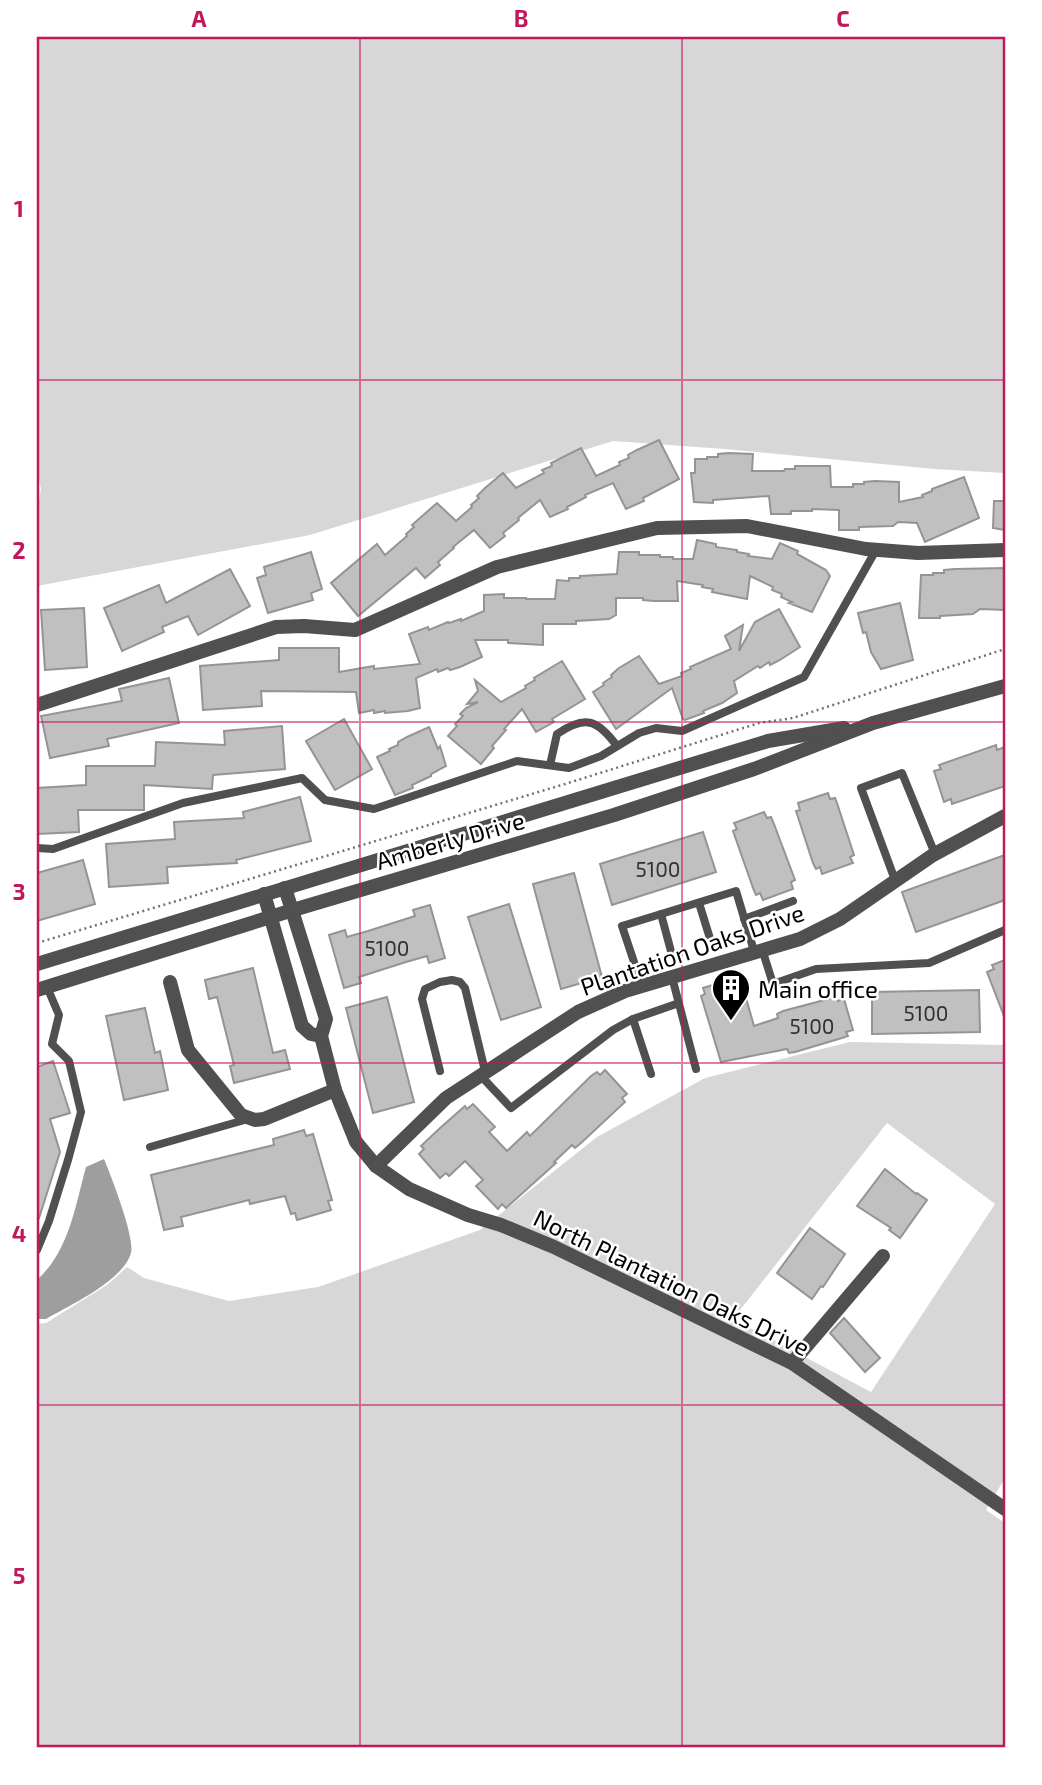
<svg xmlns="http://www.w3.org/2000/svg" width="1042" height="1785" viewBox="0 0 1042 1785" font-family="'Exo 2',sans-serif">
	<style>
		.green { fill: #d7d7d7; fill-rule: evenodd }
		.water { fill: #9e9e9e }
		.building { fill: #c0c0c0; stroke: #949494; stroke-width: 2 }
		.lines { fill: none; stroke-linecap: round; stroke-linejoin: round }
		.path { stroke: #727272; stroke-width: 2.5; stroke-dasharray: 2 3.5; stroke-linecap: butt }
		.service { stroke: #505050; stroke-width: 8 }
		.minor { stroke: #505050; stroke-width: 14 }
		.grid { fill: none; stroke: #c2185b; stroke-width: 2; stroke-opacity: 0.55 }
		.labels { text-anchor: middle; dominant-baseline: central; stroke-width: 5; stroke-linejoin: round; paint-order: stroke }
		.number-label { font-size: 21px; fill: #303030 }
		.street-label { font-size: 24px; fill: #000; stroke: #fff }
		.poi-label { font-size: 24px; fill: #000; stroke: #fff; text-anchor: start }
		.neatline { fill: none; stroke: #c2185b; stroke-width: 2.5 }
		.grid-label { font-size: 23px; text-anchor: middle; font-weight: bold; fill: #c2185b }
	</style>
	<rect width="100%" height="100%" fill="#fff"/>
	<g class="green">
		<path d="M37,37H1005V473L934,469L725,449L613,441L310,535L37,586V512L41,489L37,468Z"/>
		<path d="M850,1042L1005,1045V1478L986,1510L1005,1523V1748H37V1324L46,1323L107,1285L127,1267L144,1278L229,1301L318,1287L480,1230L597,1137L705,1078ZM887,1123L995,1204L871,1392L733,1319Z"/>
	</g>
	<path class="water" d="M104,1159C111,1176 135,1237 131,1253C123,1281 70,1305 46,1319H37V1280C69,1251 75,1207 86,1167Z"/>
	<g class="building">
		<path d="M659,440L679,479L643,498L644,501L626,509L613,483L585,495L586,497L567,507L568,509L550,517L540,500L518,518L519,520L503,533L505,536L490,548L474,530L453,547L454,548L438,562L440,565L425,578L416,568L358,616L331,583L377,544L385,555L407,536L406,534L414,527L412,525L437,503L456,521L472,507L471,505L479,498L477,496L485,488L503,473L516,488L544,473L542,470L552,466L551,463L581,448L596,476L620,465L619,462L629,458L628,455L637,450Z"/>
		<path d="M729,453L753,454L752,471H784L785,469H795V466H830L831,487H853V484H864V482L875,481L899,482V502L923,497L922,495L932,491V489L964,477L979,518L925,542L917,523L898,522L893,526L859,527V530H839V510L812,509V511H791V514H771L769,496L713,500V503L694,502L691,473H695V459H707V457H718V454Z"/>
		<path d="M994,501H1005V530L993,528Z"/>
		<path d="M697,540L716,544V547L737,550V552L749,554L748,556L772,559L780,543L798,551L797,554L826,570L830,576L812,612L789,603L792,602L781,597L782,594L772,590L773,587L750,576L747,599L712,592L713,589L702,587L703,585L677,581L678,601H654L643,600V598H616V615L609,619L576,621V624H543V645L508,643V640H475L482,657L460,667L450,670L448,668L438,672L437,669L416,678L420,708L408,711L385,713V711L374,713V710L359,713L356,692L261,691L262,706L203,710L200,666L279,660V648H339V672L374,666V669L420,664L409,634L428,627L429,630L448,622L449,623L461,619V621L484,611V595L504,594V598H526V599H555L557,580L569,581V578H580V576L617,574L619,552H639V555H660V557H673V559H693Z"/>
		<path d="M311,552L322,589L311,593L313,600L268,613L257,578L266,575L264,567Z"/>
		<path d="M1005,568V610L980,609L973,614L940,616V618H919L921,575H933V573H944V570L955,569Z"/>
		<path d="M230,569L250,606L198,635L188,616L162,627L164,632L122,651L104,608L159,585L166,603Z"/>
		<path d="M900,603L913,660L881,669L871,652L866,632L863,633L858,613Z"/>
		<path d="M84,608L87,667L45,670L41,610Z"/>
		<path d="M779,609L800,647L780,660L770,665L769,662L760,668L758,666L734,681L737,693L722,703L703,711L704,713L685,720L683,719L672,688L616,729L593,692L604,685L603,683L612,677L611,675L619,668L639,656L659,684L682,676L681,673L691,669L690,667L731,649L725,636L743,625L739,651L755,622Z"/>
		<path d="M562,661L585,699L552,719L554,722L536,732L522,709L504,729L506,730L492,746L494,748L481,764L448,736L457,726L455,724L463,716L460,714L466,708L478,702L467,704L478,691L475,680L501,702L526,688L525,686L535,680L534,678Z"/>
		<path d="M169,678L179,723L107,739L109,746L50,758L41,716L122,701L119,689Z"/>
		<path d="M344,719L372,769L335,790L306,741Z"/>
		<path d="M282,726L285,769L213,775L212,789L144,785V810H78L79,832L37,834V788L86,785V766H155L156,742L225,745L224,731Z"/>
		<path d="M429,727L438,749L440,746L446,766L431,774V776L412,785L413,788L395,795L377,757L390,751L389,749L398,745V742L407,737Z"/>
		<path d="M996,745L997,750L1005,747V786L952,804L951,799L944,802L934,771L941,769L939,765Z"/>
		<path d="M828,793L830,799L835,798L837,803L854,855L850,857L853,863L822,874L820,867L816,869L813,863L796,811L800,810L798,803Z"/>
		<path d="M300,797L311,841L236,860L237,863L167,867L168,883L109,887L106,844L175,839L174,822L244,818L243,812Z"/>
		<path d="M764,812L767,818L771,817L774,824L795,880L791,882L793,889L763,900L760,893L756,895L753,888L733,831L737,829L734,823Z"/>
		<path d="M703,832L716,872L612,905L600,864Z"/>
		<path d="M1005,855V900L916,932L902,892Z"/>
		<path d="M83,860L95,904L37,921V873Z"/>
		<path d="M574,873L602,977L561,989L533,884Z"/>
		<path d="M509,904L541,1007L501,1020L468,917Z"/>
		<path d="M430,905L445,958L429,963L427,956L406,962L359,977L361,983L344,988L329,935L345,930L347,937L368,931L415,916L413,910Z"/>
		<path d="M1005,960V1016H1004L987,972L994,969L992,965Z"/>
		<path d="M253,968L273,1053L285,1050L290,1069L234,1083L230,1066L234,1065L217,997L209,999L205,980Z"/>
		<path d="M736,978L738,984H742L754,1026L778,1018L777,1014L783,1011L836,997L838,1001L844,999L853,1030L846,1032L848,1036L842,1038L795,1052L789,1053L787,1049L721,1062L701,996L705,994L703,988Z"/>
		<path d="M979,990L980,1032L872,1034V992Z"/>
		<path d="M387,997L414,1102L373,1113L346,1008Z"/>
		<path d="M145,1008L155,1053L160,1051L168,1090L124,1100L106,1016Z"/>
		<path d="M53,1061L70,1113L50,1119L60,1152L39,1218L37,1217V1067Z"/>
		<path d="M605,1070L627,1094L622,1098L625,1102L581,1143L575,1148L572,1145L554,1162L556,1163L506,1208L502,1204L498,1209L476,1186L483,1180L465,1161L449,1176L446,1173L440,1178L419,1154L424,1149L421,1146L439,1129L465,1106L467,1109L473,1104L495,1127L489,1132L507,1151L527,1132L530,1136L591,1076L597,1072L600,1075Z"/>
		<path d="M304,1130L306,1136L313,1134L332,1200L328,1201L331,1210L297,1220L295,1213L291,1214L285,1196L250,1204L249,1200L181,1217L183,1226L164,1230L151,1175L274,1145L273,1139Z"/>
		<path d="M885,1169L916,1194L917,1193L927,1200L900,1238L889,1230L891,1228L857,1206Z"/>
		<path d="M810,1228L845,1254L823,1287L821,1286L812,1299L777,1273Z"/>
		<path d="M844,1318L880,1358L865,1372L830,1333Z"/>
	</g>
	<g class="lines">
		<path class="path" d="M37,943L565,784L759,723L793,718L1005,649"/>
		<g class="service">
			<path d="M550,765L557,734C585,715 597,719 617,746"/>
			<path d="M37,848L53,849L183,803L302,778L325,800L374,809L517,761L569,768L601,756L639,733L656,728L682,731L804,677L876,550"/>
			<path d="M895,880L861,788L902,773L935,854"/>
			<path d="M699,903L712,945"/>
			<path d="M661,914L672,955"/>
			<path d="M744,919L793,901"/>
			<path d="M762,949L773,984L816,969L929,963L1005,930"/>
			<path d="M672,977L696,1069"/>
			<path d="M642,986L622,926L736,891L754,951"/>
			<path d="M633,1019L651,1074"/>
			<path d="M440,1071L422,999L425,989L440,982L452,980L460,982L465,988L485,1071"/>
			<path d="M480,1075L511,1108L613,1030L633,1019L679,1003"/>
			<path d="M150,1147L248,1119"/>
			<path d="M37,1250L49,1221L68,1160L81,1112L69,1061L52,1044L59,1015L47,987"/>
		</g>
		<g class="minor">
			<path d="M37,705L276,627L304,626L355,630L497,567L657,528L747,526L866,549L918,553L1005,550"/>
			<path d="M285,888L326,1019L321,1036L335,1090L356,1142L376,1166L409,1189L468,1215L501,1225L554,1247L792,1363L1005,1509"/>
			<path d="M264,894L302,1026L311,1034L321,1036"/>
			<path d="M37,964L768,741L844,728"/>
			<path d="M170,982L188,1050L241,1115L255,1120L264,1119L335,1090"/>
			<path d="M37,990L293,910L614,815L754,769L873,723L1005,686"/>
			<path d="M376,1166L446,1098L578,1012L625,991L800,939L840,919L933,855L1005,816"/>
			<path d="M792,1363L883,1256"/>
		</g>
	</g>
	<path class="grid" d="M360,37V1748M682,37V1748M37,380H1005M37,722H1005M37,1063H1005M37,1405H1005"/>
	<defs>
		<symbol id="building-pin" viewBox="-11 -11 22 30"><path d="M0 17L-7.5 6A9.5 9.5 0 1 1 7.5 6Z" fill="#000" stroke="#fff"/><path d="M-4-6H4V6H1V3H-1V6H-4ZM-2.5-4.3h1.7v1.8h-1.7ZM.8-4.3h1.7v1.8H.8ZM-2.5-1h1.7V.8h-1.7ZM.8-1h1.7V.8H.8Z" fill="#fff"/></symbol>
	</defs>
	<g fill-rule="evenodd">
		<use href="#building-pin" x="709" y="966" width="44" height="60"/>
	</g>
	<g class="labels">
		<g class="number-label">
			<text x="658" y="868">5100</text>
			<text x="387" y="947">5100</text>
			<text x="926" y="1012">5100</text>
			<text x="812" y="1025">5100</text>
		</g>
		<g class="street-label">
			<text transform="translate(450 840) rotate(-16)">Amberly Drive</text>
			<text transform="translate(692 949) rotate(-19)">Plantation Oaks Drive</text>
			<text transform="translate(672 1282) rotate(26)">North Plantation Oaks Drive</text>
		</g>
		<g class="poi-label">
			<text x="758" y="988">Main office</text>
		</g>
	</g>
	<rect width="1042" height="1785" fill="none" stroke="#ffffff" stroke-width="77"/>
	<rect x="38" y="38" width="966" height="1708" class="neatline"/>
	<g class="grid-label">
		<text x="199" y="27">A</text>
		<text x="521" y="27">B</text>
		<text x="843" y="27">C</text>
		<text x="19" y="217">1</text>
		<text x="19" y="559">2</text>
		<text x="19" y="900">3</text>
		<text x="19" y="1242">4</text>
		<text x="19" y="1584">5</text>
	</g>
</svg>
